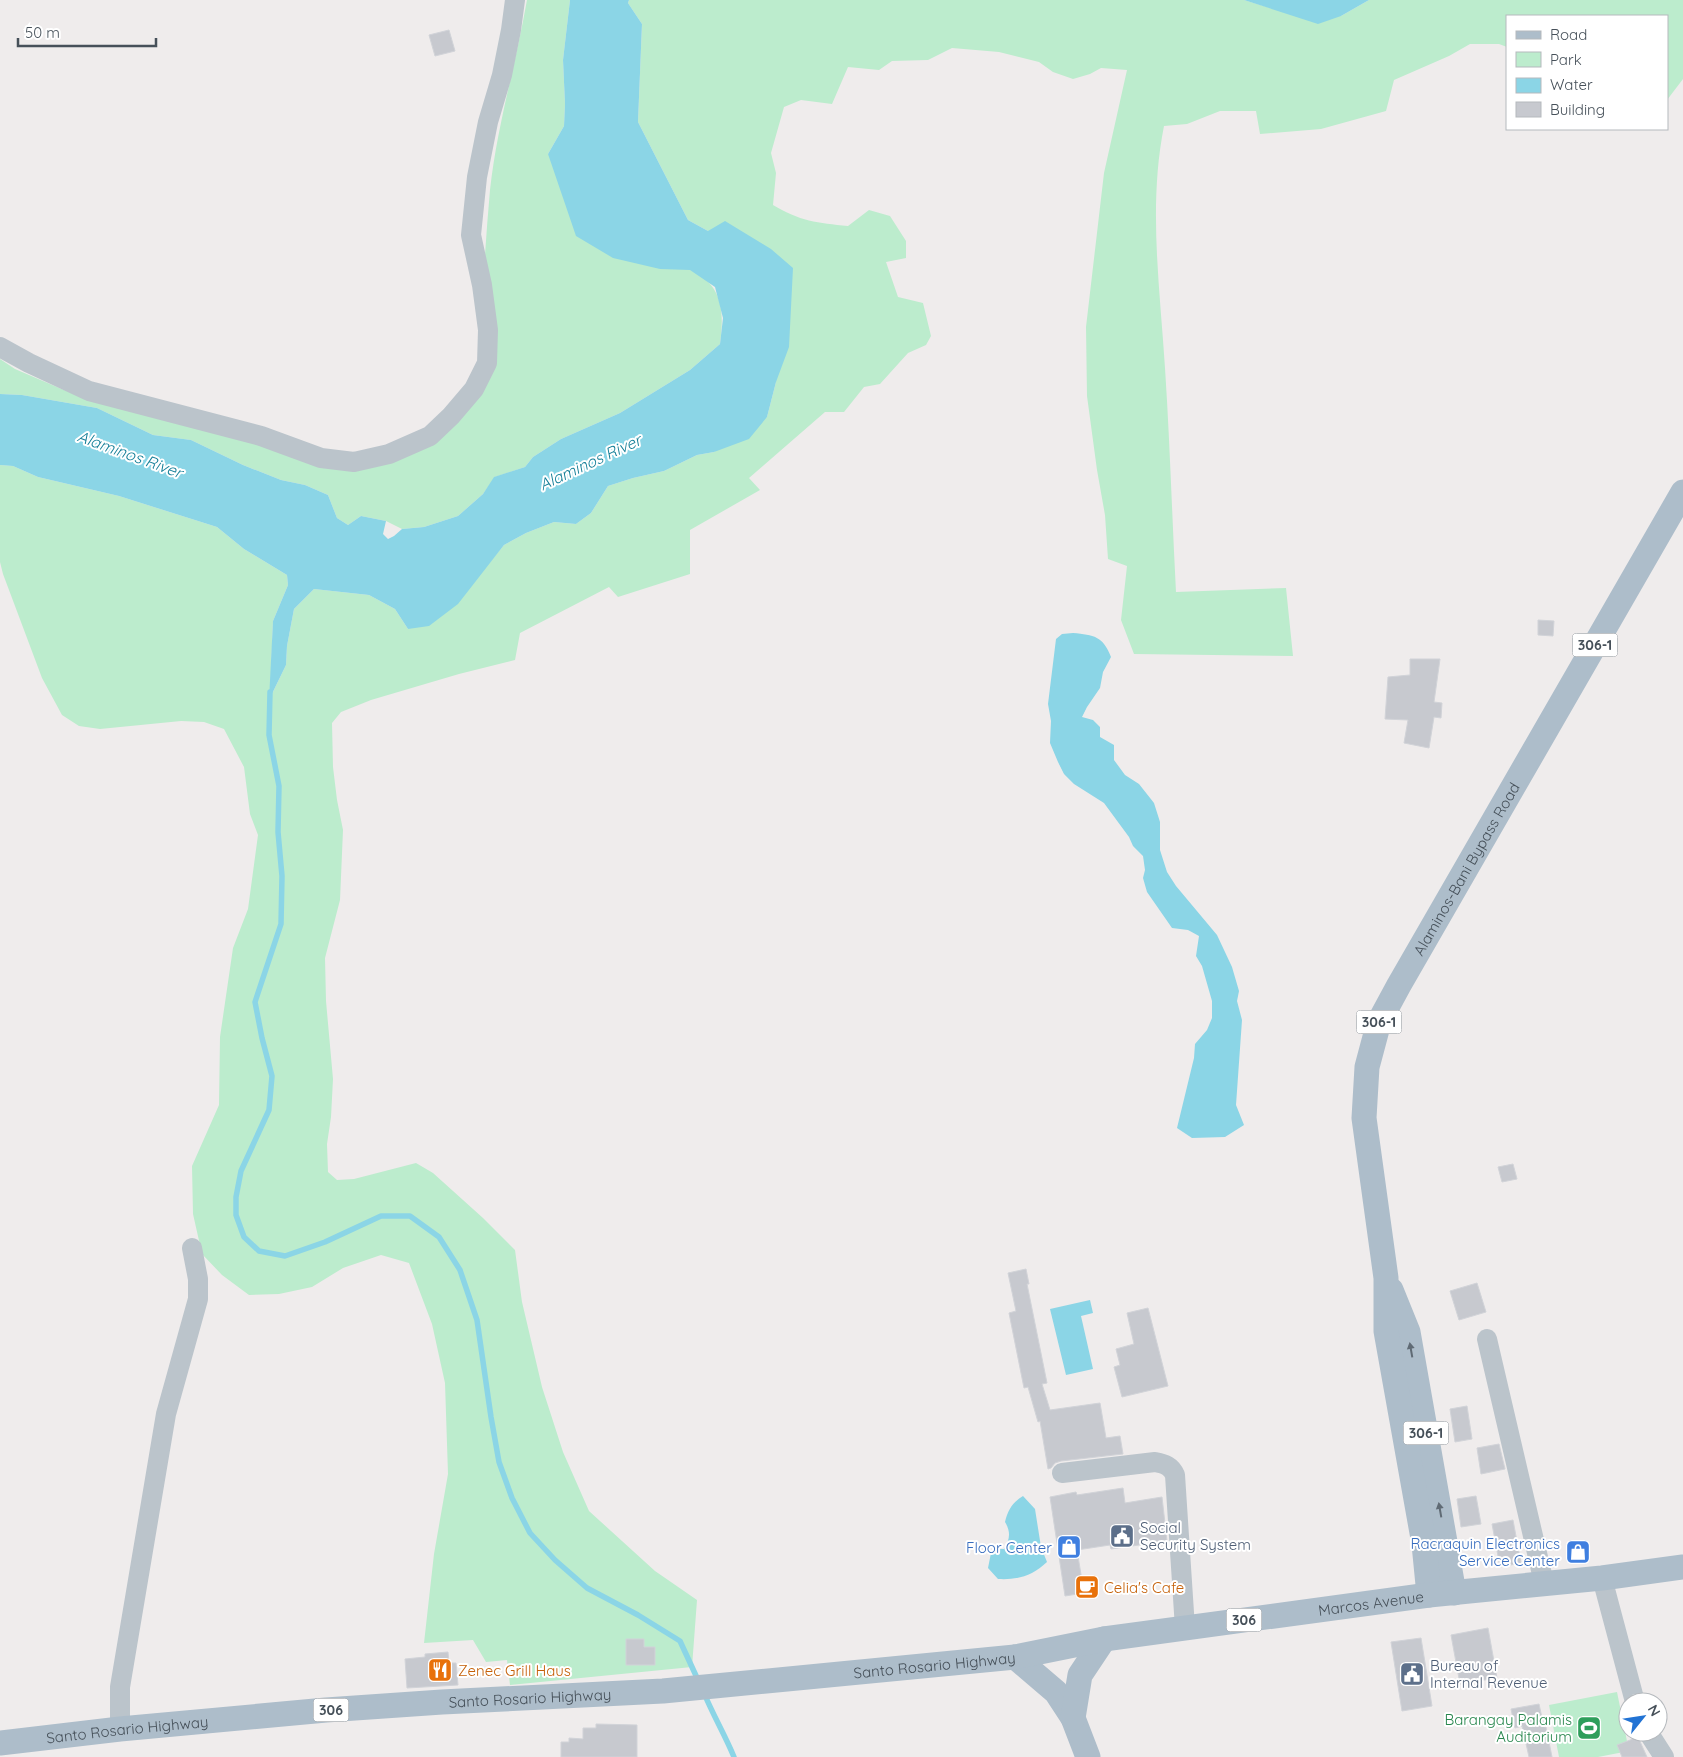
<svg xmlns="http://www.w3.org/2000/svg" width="1683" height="1757" viewBox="0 0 1683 1757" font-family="Quicksand,sans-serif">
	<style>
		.green { fill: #bceccd }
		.water { fill: #8bd5e6 }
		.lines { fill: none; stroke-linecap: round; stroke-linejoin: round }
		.stream { stroke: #8bd5e6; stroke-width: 5.5 }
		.building { fill: #c7c9cf; stroke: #d1d3d8 }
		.minor { stroke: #bbc4cb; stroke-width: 20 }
		.major { stroke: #adbdca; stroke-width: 25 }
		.oneway { fill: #606b75 }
		.labels { text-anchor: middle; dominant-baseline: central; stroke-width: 4; stroke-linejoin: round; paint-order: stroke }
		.shield { fill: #fff; stroke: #7e848b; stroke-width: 1 }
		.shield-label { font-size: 14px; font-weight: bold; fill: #465059 }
		.street-label { font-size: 15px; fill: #465059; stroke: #fff }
		.service-label { font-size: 15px; fill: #4e5e75; stroke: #fff; text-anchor: start }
		.shop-label { font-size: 15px; fill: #366cbe; stroke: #fff; text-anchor: end }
		.food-label { font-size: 15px; fill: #c56008; stroke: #fff; text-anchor: start }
		.leisure-label { font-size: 15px; fill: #27864d; stroke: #fff; text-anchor: end }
		.water-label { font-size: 16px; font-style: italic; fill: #137e97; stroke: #fff }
	</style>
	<rect width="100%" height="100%" fill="#efecec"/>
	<g class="green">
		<path d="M527,0H570L563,60L565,104L564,126L548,154L660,269C669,269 683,267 691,270C724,286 724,313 720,344L690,370L620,413L561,439L533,457L525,467L495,477L483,494L458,516L424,527L402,529L386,521L361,516L348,525L337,518L328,495L305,485L281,480L243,465L191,440L153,435L97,408L22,395L0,394V359L15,369L64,390L283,450L400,454L477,391C481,324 484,257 490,190C497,126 516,63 527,0Z"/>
		<path d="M629,0H1244L1277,10L1341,16L1369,0H1683V79L1667,100V16H1507V47L1499,44H1470L1449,56L1394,80L1386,111L1321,129L1260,134L1256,111H1220L1187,124L1164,126C1148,206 1160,288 1165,368C1170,443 1172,517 1176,592L1286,588L1293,656L1134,654L1121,620L1127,566L1108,559L1105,515L1097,470L1087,396L1086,327L1104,173L1127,70L1101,68L1090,74L1073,79L1053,72L1039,62L999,52L952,48L928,60L892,61L879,70L848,67L832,104L801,100L784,107L771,153L776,173L773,205C799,221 818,223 848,226L869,210L890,216L906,241V258L886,262L898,297L923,303L931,336L926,345L908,353L880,384L864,387L844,412H825L749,478L760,490L690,530V574L618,597L609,587L520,633L515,660L459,674L371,700L341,712L332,723L333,767L337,800L343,830L340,900L325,958L326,1001L333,1079L331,1117L327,1144L328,1172L337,1180L354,1179L416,1163L433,1173L483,1218L515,1250L522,1302L542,1387L563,1452L589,1511L655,1571L697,1600L692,1667L510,1685L507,1660L486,1662L473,1640L424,1643L434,1554L448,1474L445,1383L432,1324L409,1263L381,1255L343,1268L312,1287L279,1294L249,1295L222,1275L202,1254L193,1214L192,1166L219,1105L220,1037L233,948L248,909L258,835L250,814L244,767L224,729L204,722L181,721L100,729L79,726L62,715L42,678L3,574L0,562V465L13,466L38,477L119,496L217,527L244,549L287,575L288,585L273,621L270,698L286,665L287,646L294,609L314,589L369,595L395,609L408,629L481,573L504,545L526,533L554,522L576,524L591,513L608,486L633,478L664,471L697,455L714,452L767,417L776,382L708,231L688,220L638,122L642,24L628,3Z"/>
		<path d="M1617,1692L1629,1751L1598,1757H1559L1549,1705Z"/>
	</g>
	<g class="water">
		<path d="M570,0H629L628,3L642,24L638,122L688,220L708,231L725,221L771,249L793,268L789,347L776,382L767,417L749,439L714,452L697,455L664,471L633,478L608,486L591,513L576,524L554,522L526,533L504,545L458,604L429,626L408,629L395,609L369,595L314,589L294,609L287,646L286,665L269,700L273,621L288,585L287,575L244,549L217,527L119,496L38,477L13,466L0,465V394L22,395L97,408L153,435L191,440L243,465L281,480L305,485L328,495L337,518L348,525L361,516L386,521L383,534L388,539L394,536L402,529L424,527L458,516L483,494L494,477L525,467L533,457L561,439L620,413L690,370L720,344L723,318L715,287L690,270L660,269L613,258L576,236L548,154L564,126L565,104L563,60Z"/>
		<path d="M1244,0H1369L1341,16L1318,24Z"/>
		<path d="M1073,633C1094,635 1103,636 1111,657L1103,672L1100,688L1087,707L1082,717L1093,720L1100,727V737L1114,745V760L1125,775L1139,784L1154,803L1160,822V850L1167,872L1176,886L1217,935L1232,967L1239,991L1237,1001L1242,1020L1236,1105L1244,1125L1225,1137L1192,1138L1177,1128L1194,1058L1195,1044L1207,1030L1212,1018V1001L1202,966L1196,956L1199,936L1188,930L1172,928L1147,892L1143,878L1145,870L1143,856L1133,846L1129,837L1104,803L1074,784L1064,774L1058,762L1050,743L1051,721L1048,704L1056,639L1062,634Z"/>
		<path d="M1090,1300L1093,1313L1081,1316L1093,1369L1066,1375L1050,1309Z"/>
		<path d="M1023,1496L1035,1509L1041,1547L1047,1562C1032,1576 1018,1580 998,1579L988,1568L991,1553L996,1549H1004C1010,1539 1011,1532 1005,1522C1008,1510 1012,1503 1023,1496Z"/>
	</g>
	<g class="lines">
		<g class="stream">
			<path d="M270,692L269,735L279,786L278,832L282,876L281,924L255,1002L262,1038L272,1076L269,1110L241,1171L236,1197V1215L244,1237L259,1251L285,1256L325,1242L381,1216H410L439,1237L460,1270L477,1320L491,1417L499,1462L512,1498L530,1533L555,1560L587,1588L638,1615L680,1641L698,1680"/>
			<path d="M704,1693C713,1715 725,1735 734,1757"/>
		</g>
	</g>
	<g class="building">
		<path d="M449,30L455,51L435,56L429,35Z"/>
		<path d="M1538,620L1554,621L1553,636L1538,635Z"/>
		<path d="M1410,659H1440L1434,702L1442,703L1441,718L1434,717L1429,748L1404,743L1408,720L1385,719L1388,677L1410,675Z"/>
		<path d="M1513,1164L1517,1179L1502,1182L1498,1167Z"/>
		<path d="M1026,1269L1029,1284H1027L1047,1383L1042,1384L1050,1410L1100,1403L1106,1438L1120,1436L1123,1454L1061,1461L1055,1463L1051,1468L1048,1469L1040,1421L1038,1422L1028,1387L1024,1388L1009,1313L1016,1311L1008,1273Z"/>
		<path d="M1477,1283L1486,1312L1459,1320L1450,1291Z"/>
		<path d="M1148,1308L1168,1386L1122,1397L1114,1367L1120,1365L1116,1349L1134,1344L1127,1313Z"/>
		<path d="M1467,1406L1472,1439L1455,1442L1450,1409Z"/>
		<path d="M1499,1444L1505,1469L1481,1474L1477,1448Z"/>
		<path d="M1123,1488L1125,1503L1162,1497L1167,1541L1111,1549L1110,1545L1077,1550L1084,1593L1065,1596L1050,1497L1076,1492L1077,1495Z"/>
		<path d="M1476,1496L1481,1524L1461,1527L1457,1499Z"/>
		<path d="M1513,1520L1521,1563L1500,1567L1492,1524Z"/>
		<path d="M1488,1628L1497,1678L1460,1684L1451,1635Z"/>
		<path d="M1421,1638L1432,1706L1402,1711L1391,1642Z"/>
		<path d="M626,1639H644V1647H655V1665H626Z"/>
		<path d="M448,1652L449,1663H456L458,1685L407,1688L405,1659L425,1657V1654Z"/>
		<path d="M1539,1704L1544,1727H1546L1552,1757H1529L1522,1726L1515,1728L1511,1709Z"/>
		<path d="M596,1724L637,1725V1757H561V1742H569V1738L583,1739V1728H596Z"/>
		<path d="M1638,1737L1647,1757H1622L1617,1745Z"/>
	</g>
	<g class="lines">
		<g class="minor">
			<path d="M0,347L29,363L89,391L261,436L321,458L354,462L389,454L430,436L451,416L474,389L487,363L488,330L482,285L471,235L477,177L488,122L502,75L511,30L515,0"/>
			<path d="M1487,1339L1544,1583"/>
			<path d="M1062,1473L1155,1462C1165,1464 1171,1466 1175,1475L1185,1628"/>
			<path d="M1602,1578L1635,1702"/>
			<path d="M120,1729V1687L166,1414L198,1299V1279L192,1248"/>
			<path d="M1648,1732L1664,1757"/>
		</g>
		<g class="major">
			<path d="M1391,1290L1408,1332L1454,1593"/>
			<path id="s1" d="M1429,1595L1424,1544L1386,1331V1278L1364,1118L1367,1067L1379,1022L1399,985L1683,492"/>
			<path d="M1015,1657L1056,1692L1073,1718L1088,1757"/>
			<path d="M1073,1718L1080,1675L1104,1639"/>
			<path id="s2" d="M0,1743L120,1729L326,1710L442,1702L663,1691L1015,1657L1104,1639L1429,1595L1602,1578L1683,1567"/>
		</g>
	</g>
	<defs><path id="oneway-solid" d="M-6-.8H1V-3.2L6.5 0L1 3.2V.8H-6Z" transform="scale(1.25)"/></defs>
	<g class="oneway">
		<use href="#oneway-solid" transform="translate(1411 1350) rotate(-100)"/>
		<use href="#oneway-solid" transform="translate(1440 1510) rotate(-100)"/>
	</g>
	<defs>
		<symbol id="civic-square" viewBox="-11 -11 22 22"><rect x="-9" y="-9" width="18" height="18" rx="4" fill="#5c6f8a" stroke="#fff"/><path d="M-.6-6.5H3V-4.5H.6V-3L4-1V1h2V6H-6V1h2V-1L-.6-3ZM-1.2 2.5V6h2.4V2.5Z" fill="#fff"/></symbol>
		<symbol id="shop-square" viewBox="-11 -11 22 22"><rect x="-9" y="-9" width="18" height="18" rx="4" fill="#3f7fe0" stroke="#fff"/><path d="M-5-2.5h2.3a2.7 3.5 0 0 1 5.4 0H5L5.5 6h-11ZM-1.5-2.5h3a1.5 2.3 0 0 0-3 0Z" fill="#fff"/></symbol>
		<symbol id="cafe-square" viewBox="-11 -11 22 22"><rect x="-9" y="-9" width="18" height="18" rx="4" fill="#e8710a" stroke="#fff"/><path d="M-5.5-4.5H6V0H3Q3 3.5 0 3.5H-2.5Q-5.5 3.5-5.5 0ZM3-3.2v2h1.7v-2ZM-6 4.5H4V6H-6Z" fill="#fff"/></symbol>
		<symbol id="restaurant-square" viewBox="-11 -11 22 22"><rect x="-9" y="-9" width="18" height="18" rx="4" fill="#e8710a" stroke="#fff"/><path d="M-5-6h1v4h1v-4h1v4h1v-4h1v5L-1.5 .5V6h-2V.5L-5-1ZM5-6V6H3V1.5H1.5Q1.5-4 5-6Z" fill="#fff"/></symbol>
		<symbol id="stadium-square" viewBox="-11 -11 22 22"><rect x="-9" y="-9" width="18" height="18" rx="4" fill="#2e9e5b" stroke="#fff"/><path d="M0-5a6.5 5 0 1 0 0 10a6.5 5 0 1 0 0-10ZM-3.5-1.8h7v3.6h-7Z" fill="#fff"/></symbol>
	</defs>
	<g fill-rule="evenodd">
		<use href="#civic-square" x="1108" y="1522" width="28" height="28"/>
		<use href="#shop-square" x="1055" y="1533" width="28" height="28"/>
		<use href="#shop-square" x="1564" y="1538" width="28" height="28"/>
		<use href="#cafe-square" x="1073" y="1573" width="28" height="28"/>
		<use href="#restaurant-square" x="426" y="1656" width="28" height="28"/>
		<use href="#civic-square" x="1398" y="1660" width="28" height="28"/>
		<use href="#stadium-square" x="1575" y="1714" width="28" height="28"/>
	</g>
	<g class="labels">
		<g class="shield">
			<rect x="1572.5" y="633.5" width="45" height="23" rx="4"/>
			<rect x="1356.5" y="1010.5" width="45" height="23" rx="4"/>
			<rect x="1403.5" y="1421.5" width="45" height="23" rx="4"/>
			<rect x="1226.5" y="1608.5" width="35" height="23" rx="4"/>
			<rect x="313.5" y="1698.5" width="35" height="23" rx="4"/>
		</g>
		<g class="shield-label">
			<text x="1595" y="645">306-1</text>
			<text x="1379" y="1022">306-1</text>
			<text x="1426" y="1433">306-1</text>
			<text x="1244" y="1620">306</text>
			<text x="331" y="1710">306</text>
		</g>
		<g class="street-label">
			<text stroke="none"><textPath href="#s1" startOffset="756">Alaminos-Bani Bypass Road</textPath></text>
			<text stroke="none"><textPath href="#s2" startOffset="1379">Marcos Avenue</textPath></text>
			<text stroke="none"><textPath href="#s2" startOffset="938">Santo Rosario Highway</textPath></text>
			<text stroke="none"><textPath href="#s2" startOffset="532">Santo Rosario Highway</textPath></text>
			<text stroke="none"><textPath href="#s2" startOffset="128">Santo Rosario Highway</textPath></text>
		</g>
		<g class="service-label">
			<text x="1140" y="1527">Social<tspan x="1140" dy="17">Security System</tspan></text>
			<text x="1430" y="1665">Bureau of<tspan x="1430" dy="17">Internal Revenue</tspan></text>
		</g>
		<g class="shop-label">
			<text x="1560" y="1543">Racraquin Electronics<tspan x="1560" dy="17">Service Center</tspan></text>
			<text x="1052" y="1547">Floor Center</text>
		</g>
		<g class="food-label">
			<text x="1104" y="1587">Celia's Cafe</text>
			<text x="458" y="1670">Zenec Grill Haus</text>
		</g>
		<g class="leisure-label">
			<text x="1572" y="1719">Barangay Palamis<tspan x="1572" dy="17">Auditorium</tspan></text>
		</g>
		<g class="water-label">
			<text transform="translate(130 454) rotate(20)">Alaminos River</text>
			<text transform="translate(590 462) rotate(-25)">Alaminos River</text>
		</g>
	</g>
	<rect x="1506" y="15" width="162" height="115" fill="#ffffff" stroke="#b5b9bd"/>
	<rect x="1516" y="31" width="25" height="8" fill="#adbdca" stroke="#b5b9bd"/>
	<text x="1550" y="40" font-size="15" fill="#465059">Road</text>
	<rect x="1516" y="52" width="25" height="15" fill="#bceccd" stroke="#b5b9bd"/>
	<text x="1550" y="65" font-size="15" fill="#465059">Park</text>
	<rect x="1516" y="78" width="25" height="15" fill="#8bd5e6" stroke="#b5b9bd"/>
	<text x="1550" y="90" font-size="15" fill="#465059">Water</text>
	<rect x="1516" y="102" width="25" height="15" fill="#c7c9cf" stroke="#b5b9bd"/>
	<text x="1550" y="115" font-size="15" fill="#465059">Building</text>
	<g transform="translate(1643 1717) rotate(60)"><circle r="24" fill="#ffffff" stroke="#b5b9bd"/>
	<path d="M0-4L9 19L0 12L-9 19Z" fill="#2273d4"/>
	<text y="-8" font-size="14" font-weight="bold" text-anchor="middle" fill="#465059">N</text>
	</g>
	<path d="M18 38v8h138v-8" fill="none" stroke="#465059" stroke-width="2.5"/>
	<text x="25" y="38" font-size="15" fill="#465059" stroke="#ffffff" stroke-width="4" paint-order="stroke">50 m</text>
</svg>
